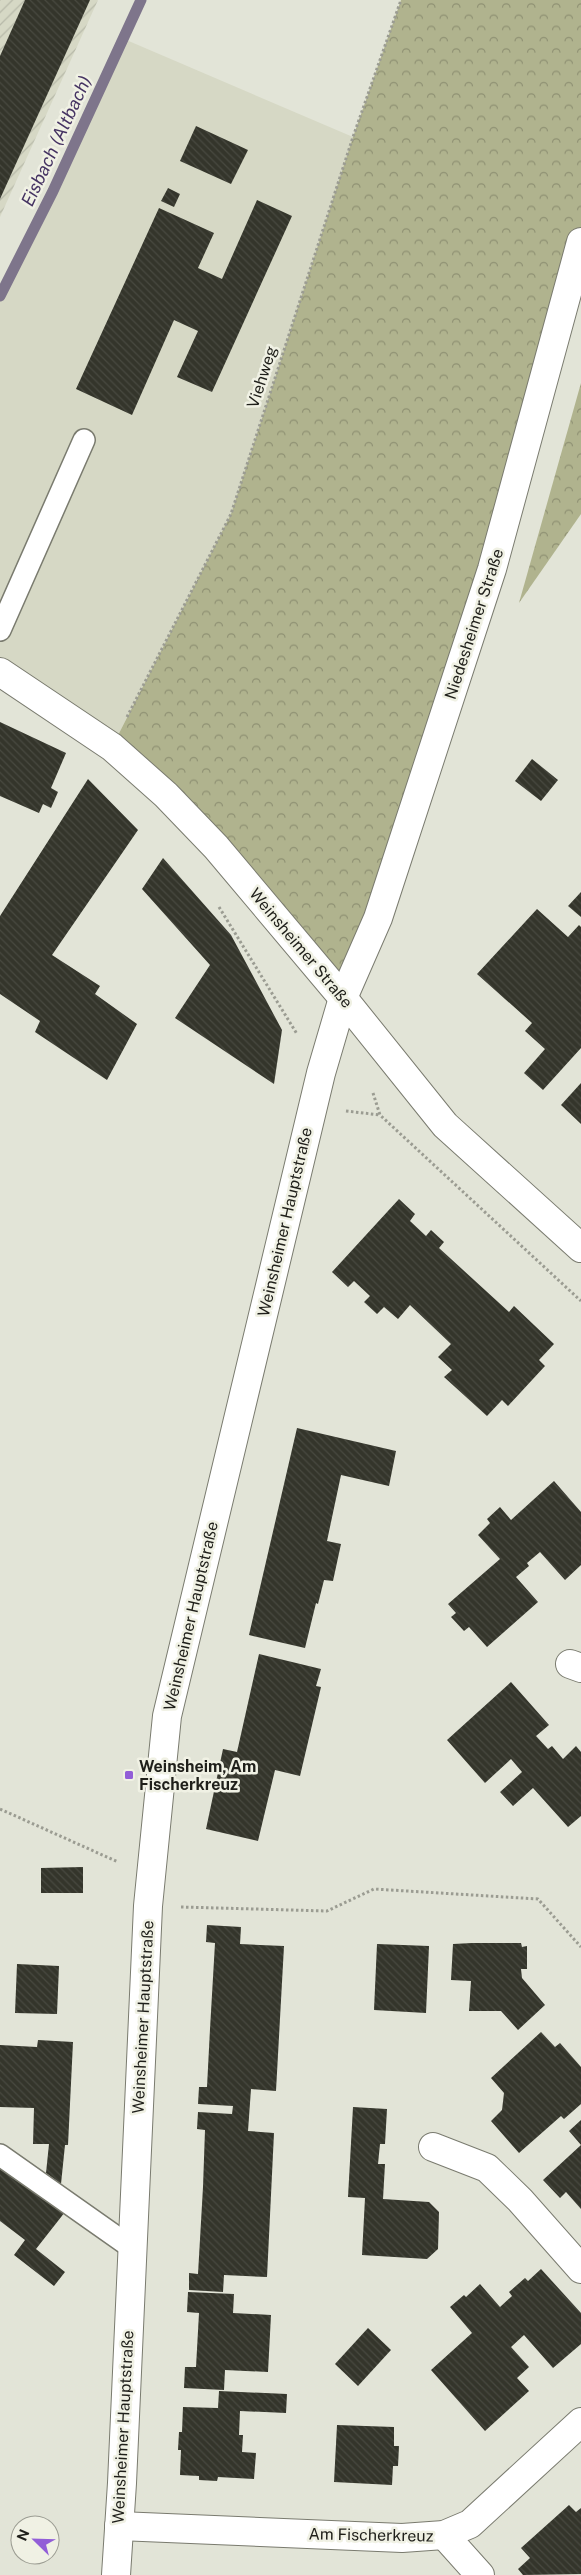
<svg xmlns="http://www.w3.org/2000/svg" width="581" height="2575" viewBox="0 0 581 2575" font-family="'Public Sans',sans-serif">
	<style>
		.built { fill: #d6d8c5 }
		.industrial { fill: url(#industrial-furrows) }
		.forest { fill: url(#forest-crowns) }
		.lines { fill: none; stroke-linecap: round; stroke-linejoin: round }
		.stream { stroke: #7e758b; stroke-width: 11 }
		.building { fill: url(#building-back-hatch) }
		.lane-casing { stroke: #7a7b6f; stroke-width: 24 }
		.street-casing { stroke: #7a7b6f; stroke-width: 30 }
		.secondary-casing { stroke: #7a7b6f; stroke-width: 30 }
		.path { stroke: #9b9c92; stroke-width: 3; stroke-dasharray: 2.5 2.5; stroke-linecap: butt }
		.lane { stroke: #fff; stroke-width: 21 }
		.street { stroke: #fff; stroke-width: 28 }
		.secondary { stroke: #fff; stroke-width: 28 }
		.poi-dot { fill: #925ed7; stroke: #f0f1e4; stroke-width: 2 }
		.labels { text-anchor: middle; dominant-baseline: central; stroke-width: 5; stroke-linejoin: round; paint-order: stroke }
		.street-label { font-size: 16px; fill: #1f1f1a; stroke: #f0f1e4 }
		.poi-label { font-size: 16px; font-weight: bold; fill: #1f1f1a; stroke: #f0f1e4; text-anchor: start }
		.water-label { font-size: 18px; font-style: italic; fill: #453362; stroke: #f0f1e4 }
	</style>
	<defs>
		<pattern id="industrial-furrows" width="10" height="10" patternUnits="userSpaceOnUse" patternTransform="scale(1.25)"><rect width="10" height="10" fill="#d6d8c5"/><path d="M-1 1l2-2M0 10L10 0M9 11l2-2" fill="none" stroke="#b7b9a9"/></pattern>
		<pattern id="forest-crowns" width="20" height="18" patternUnits="userSpaceOnUse" patternTransform="scale(1.25)"><rect width="20" height="18" fill="#b0b38e"/><path d="M2 6a3 3 0 1 1 6 0M12 15a3 3 0 1 1 6 0" fill="none" stroke="#8f9173"/></pattern>
		<pattern id="building-back-hatch" width="6" height="6" patternUnits="userSpaceOnUse" patternTransform="scale(1.25)"><rect width="6" height="6" fill="#34352b"/><path d="M-1 5l2 2M0 0l6 6M5-1l2 2" fill="none" stroke="#484940"/></pattern>
	</defs>
	<rect width="100%" height="100%" fill="#e2e4d7"/>
	<path class="built" d="M124,39L353,137L231,514L112,747L0,674V296L53,191Z"/>
	<path class="industrial" d="M0,0H98L0,217Z"/>
	<g class="forest">
		<path d="M401,0H581V242L343,998L112,747L231,514L353,137Z"/>
		<path d="M581,383V514L519,603Z"/>
	</g>
	<g class="lines">
		<path class="stream" d="M0,296L53,191L141,0"/>
	</g>
	<g class="building">
		<path d="M25,0H90L0,199V56Z"/>
		<path d="M196,126L248,150L231,184L180,161Z"/>
		<path d="M168,188L180,194L174,207L161,201Z"/>
		<path d="M257,200L292,216L212,392L177,377L198,331L174,320L132,415L76,389L159,208L214,233L198,268L222,279Z"/>
		<path d="M0,722L66,753L51,788L58,792L51,808L43,804L39,813L0,796Z"/>
		<path d="M532,759L558,780L541,801L515,781Z"/>
		<path d="M88,779L138,830L52,955L100,986L95,994L137,1024L107,1080L35,1032L40,1021L0,994V916Z"/>
		<path d="M163,858L231,935L282,1030L274,1084L175,1018L210,965L142,889Z"/>
		<path d="M581,892V917L568,906Z"/>
		<path d="M537,909L568,937L579,925L581,927V1048L543,1090L524,1073L545,1049L525,1031L532,1023L477,974Z"/>
		<path d="M581,1083V1124L561,1105Z"/>
		<path d="M399,1199L415,1214L410,1221L426,1236L431,1230L444,1242L439,1248L509,1312L514,1306L554,1344L539,1360L545,1366L508,1406L502,1400L487,1416L444,1377L452,1370L438,1357L451,1344L410,1305L398,1319L384,1307L377,1314L364,1302L370,1296L354,1281L348,1287L332,1272Z"/>
		<path d="M297,1428L396,1451L389,1486L341,1475L327,1541L341,1544L333,1581L324,1580L318,1604L316,1603L305,1648L249,1635Z"/>
		<path d="M554,1481L581,1512V1565L565,1580L540,1552L527,1563L529,1566L516,1577L538,1602L487,1647L469,1627L464,1631L451,1617L456,1613L448,1604L500,1559L478,1535L490,1523L487,1519L500,1507L511,1520Z"/>
		<path d="M259,1654L321,1669L316,1686L321,1687L300,1776L275,1770L258,1841L206,1829L223,1749L237,1752Z"/>
		<path d="M511,1682L549,1725L536,1736L548,1749L552,1746L563,1759L576,1746L581,1752V1816L568,1827L533,1788L513,1806L500,1792L522,1772L511,1759L485,1783L447,1740Z"/>
		<path d="M83,1867V1893H41V1868Z"/>
		<path d="M207,1925L241,1927L240,1944L284,1946L276,2091L251,2089L248,2131L274,2133L267,2277L224,2275L223,2292L189,2290V2273L198,2274L203,2187L205,2130L197,2129L198,2112L232,2114L233,2106L198,2104L199,2087H207L210,2029L215,1943L206,1942Z"/>
		<path d="M472,1943H521L522,1947L527,1946V1969H521L522,1978L545,2005L518,2030L501,2011H469L471,1981L451,1980L453,1944Z"/>
		<path d="M377,1944L429,1946L426,2013L374,2010Z"/>
		<path d="M17,1964L59,1966L57,2014L15,2013Z"/>
		<path d="M541,2032L555,2047L560,2043L581,2067V2104L564,2119L561,2116L519,2153L491,2121L502,2110L504,2093L491,2078Z"/>
		<path d="M38,2040L73,2042L68,2145H65L61,2184L46,2173L49,2144H33L34,2108L0,2107V2045L37,2047Z"/>
		<path d="M353,2107L387,2109L385,2144H380L378,2164H385L383,2199L429,2202L439,2212L438,2249L427,2259L362,2255L365,2198L348,2197Z"/>
		<path d="M581,2120V2209L566,2192L560,2198L543,2180L581,2145L569,2131Z"/>
		<path d="M0,2161L65,2212L36,2249L65,2272L54,2286L14,2255L25,2240L0,2221Z"/>
		<path d="M541,2269L581,2313V2344L553,2368L524,2335L511,2347L529,2367L517,2378L529,2391L485,2431L431,2370L472,2333L450,2307L464,2295L466,2297L480,2284L500,2307L512,2296L509,2292L525,2278L528,2281Z"/>
		<path d="M188,2292L234,2294L233,2313L271,2315L268,2372L225,2370L224,2390L184,2388L185,2367H196L199,2313L187,2312Z"/>
		<path d="M368,2328L391,2350L358,2386L335,2364Z"/>
		<path d="M219,2391L287,2394L286,2413L240,2411L239,2435H243L242,2452L256,2453L254,2479L218,2477L217,2481L199,2480V2476L180,2475L181,2450H178L179,2432H182L183,2407L218,2408Z"/>
		<path d="M337,2425L394,2427V2446H399L398,2466H393L392,2485L334,2482Z"/>
		<path d="M569,2505L576,2512L581,2508V2574L523,2575L518,2569L530,2558L521,2548Z"/>
	</g>
	<g class="lines">
		<defs>
			<g id="lane">
				<path d="M0,630L84,440"/>
				<path d="M0,2155L132,2248"/>
			</g>
			<g id="street">
				<path d="M343,998L378,918L492,569L581,242"/>
				<path d="M570,1664L581,1668"/>
				<path d="M433,2147L487,2168L520,2200L581,2269"/>
				<path d="M119,2526L402,2538L444,2535L470,2524L581,2422"/>
				<path d="M444,2535L480,2575"/>
			</g>
			<g id="secondary">
				<path d="M0,672L112,747L166,795L216,847L343,998L445,1125L581,1248"/>
				<path d="M116,2575L122,2483L148,1906L167,1716L321,1073L343,998"/>
			</g>
		</defs>
		<use href="#lane" class="lane-casing"/>
		<use href="#street" class="street-casing"/>
		<use href="#secondary" class="secondary-casing"/>
		<g class="path">
			<path d="M127,717L231,514L353,137L401,0"/>
			<path d="M219,907L297,1034"/>
			<path d="M373,1093L380,1115L581,1301"/>
			<path d="M346,1111L380,1115"/>
			<path d="M0,1809L118,1862"/>
			<path d="M181,1907L327,1911L374,1889L538,1899L581,1947"/>
		</g>
		<use href="#lane" class="lane"/>
		<use href="#street" class="street"/>
		<use href="#secondary" class="secondary"/>
	</g>
	<rect class="poi-dot" x="124" y="1770" width="10" height="10" rx="2.5"/>
	<g class="labels">
		<g class="street-label">
			<text transform="translate(262 377) rotate(-72)">Viehweg</text>
			<text transform="translate(474 624) rotate(-72)">Niedesheimer Straße</text>
			<text transform="translate(301 948) rotate(50)">Weinsheimer Straße</text>
			<text transform="translate(285 1222) rotate(-77)">Weinsheimer Hauptstraße</text>
			<text transform="translate(191 1616) rotate(-77)">Weinsheimer Hauptstraße</text>
			<text transform="translate(143 2017) rotate(-87)">Weinsheimer Hauptstraße</text>
			<text transform="translate(123 2427) rotate(-87)">Weinsheimer Hauptstraße</text>
			<text transform="translate(371 2535) rotate(1)">Am Fischerkreuz</text>
		</g>
		<g class="poi-label">
			<text x="139" y="1766">Weinsheim, Am<tspan x="139" dy="18">Fischerkreuz</tspan></text>
		</g>
		<g class="water-label">
			<text transform="translate(56 141) rotate(-65)">Eisbach (Altbach)</text>
		</g>
	</g>
	<g transform="translate(35 2540) rotate(293)"><circle r="24" fill="#f0f1e4" stroke="#9c9d93"/>
	<path d="M0-4L9 19L0 12L-9 19Z" fill="#925ed7"/>
	<text y="-8" font-size="14" font-weight="bold" text-anchor="middle" fill="#1f1f1a">N</text>
	</g>
</svg>
